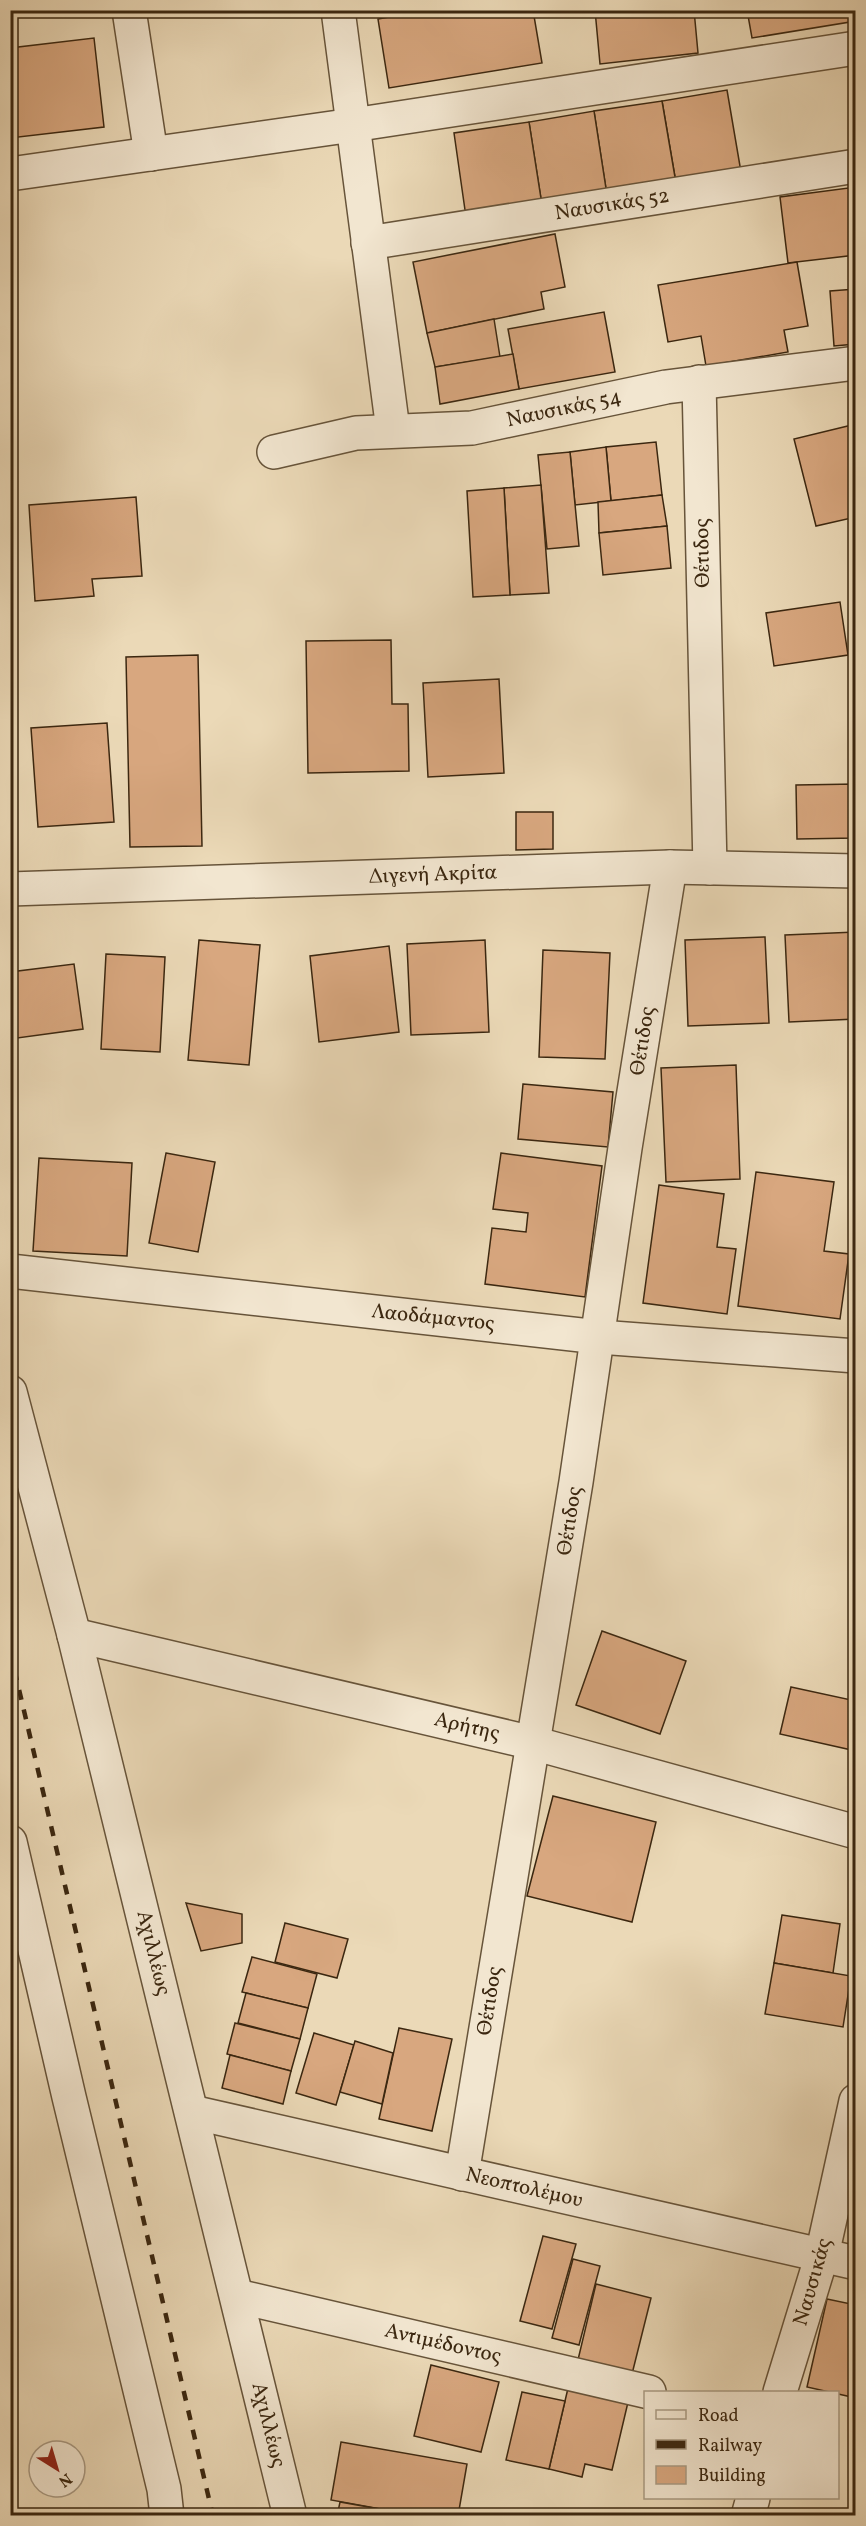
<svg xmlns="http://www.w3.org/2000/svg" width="866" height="2526" viewBox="0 0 866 2526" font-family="Vollkorn,serif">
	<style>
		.building { fill: #d8a77f; stroke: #3b2710; stroke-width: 1.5 }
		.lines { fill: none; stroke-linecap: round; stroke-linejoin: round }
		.minor-casing { stroke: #67543a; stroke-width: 36 }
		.minor { stroke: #f2e6d0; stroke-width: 33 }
		.rail { stroke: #3b2710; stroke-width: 4.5; stroke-dasharray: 10 10; stroke-linecap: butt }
		.labels { text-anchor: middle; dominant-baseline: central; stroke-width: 4.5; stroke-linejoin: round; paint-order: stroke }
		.street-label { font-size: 21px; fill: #3b2710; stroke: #f2e6d0 }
	</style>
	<rect width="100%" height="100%" fill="#ebd9b7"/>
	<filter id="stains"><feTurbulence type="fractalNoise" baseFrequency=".00333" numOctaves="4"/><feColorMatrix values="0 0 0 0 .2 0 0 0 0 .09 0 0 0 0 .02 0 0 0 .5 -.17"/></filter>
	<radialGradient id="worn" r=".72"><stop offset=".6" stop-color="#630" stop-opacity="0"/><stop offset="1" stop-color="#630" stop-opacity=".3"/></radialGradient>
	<g class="building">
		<path d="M428,10H533L542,63L389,88L378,19Z"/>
		<path d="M595,10H694L698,53L600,64Z"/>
		<path d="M747,10H856V21L752,38Z"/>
		<path d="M94,38L104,127L10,138V48Z"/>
		<path d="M727,90L741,172L676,183L662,101Z"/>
		<path d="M662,101L676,183L607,195L594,111Z"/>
		<path d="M594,111L607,195L542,205L529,122Z"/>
		<path d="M529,122L542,205L466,217L454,133Z"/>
		<path d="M856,187V255L788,263L780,197Z"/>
		<path d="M555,234L565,287L541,292L544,309L427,333L413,262Z"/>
		<path d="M797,262L808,326L784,330L788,352L706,366L701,336L668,342L658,285Z"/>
		<path d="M856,289V344L834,346L830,291Z"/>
		<path d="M604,312L615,372L519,389L508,329Z"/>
		<path d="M494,319L500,357L435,367L427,333Z"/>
		<path d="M513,354L519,389L440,404L435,367Z"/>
		<path d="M856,424V517L816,526L794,439Z"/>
		<path d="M656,442L662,495L611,501L606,447Z"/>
		<path d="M606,447L611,501L575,505L570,452Z"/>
		<path d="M570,452L579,546L547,549L538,455Z"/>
		<path d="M541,485L549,593L510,595L504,488Z"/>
		<path d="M504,488L510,595L473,597L467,491Z"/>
		<path d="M662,495L667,526L599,533L598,502Z"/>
		<path d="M136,497L142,576L92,579L94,596L35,601L29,505Z"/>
		<path d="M667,526L671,568L603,575L599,533Z"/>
		<path d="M840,602L848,655L774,666L766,613Z"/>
		<path d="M391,640L392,704H408L409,771L308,773L306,641Z"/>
		<path d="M198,655L202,846L130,847L126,657Z"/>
		<path d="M499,679L504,773L428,777L423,683Z"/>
		<path d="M107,723L114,822L38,827L31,728Z"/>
		<path d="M856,784V838L797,839L796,785Z"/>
		<path d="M516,812H553V849L516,850Z"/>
		<path d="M856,932V1019L789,1022L785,935Z"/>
		<path d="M765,937L769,1023L688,1026L685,940Z"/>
		<path d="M199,940L260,945L249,1065L188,1060Z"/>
		<path d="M485,940L489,1032L411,1035L407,944Z"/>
		<path d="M389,946L399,1032L319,1042L310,956Z"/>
		<path d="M543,950L610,953L605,1059L539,1057Z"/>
		<path d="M106,954L165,957L160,1052L101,1049Z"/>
		<path d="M74,964L83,1029L10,1039V972Z"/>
		<path d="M736,1065L740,1179L666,1182L661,1068Z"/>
		<path d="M523,1084L613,1092L608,1147L518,1139Z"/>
		<path d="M166,1153L215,1162L198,1252L149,1243Z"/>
		<path d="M501,1153L602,1166L585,1297L485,1284L492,1228L526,1232L528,1213L493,1209Z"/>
		<path d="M39,1158L132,1163L127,1256L33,1251Z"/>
		<path d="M756,1172L834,1182L824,1251L849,1254L840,1319L738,1306Z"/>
		<path d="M659,1185L724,1194L717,1247L736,1249L727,1314L643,1303Z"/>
		<path d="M602,1631L686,1661L660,1734L576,1705Z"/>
		<path d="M791,1687L856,1701V1751L780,1734Z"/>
		<path d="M553,1796L656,1822L632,1922L527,1896Z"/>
		<path d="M186,1903L242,1914V1943L201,1951Z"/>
		<path d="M782,1915L840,1924L833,1973L774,1963Z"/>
		<path d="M285,1923L348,1939L337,1978L275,1962Z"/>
		<path d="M252,1957L317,1974L308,2008L242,1992Z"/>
		<path d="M774,1963L851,1976L843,2027L765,2014Z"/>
		<path d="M246,1993L308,2008L300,2039L238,2023Z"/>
		<path d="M235,2023L300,2039L291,2071L227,2054Z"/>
		<path d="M399,2028L452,2039L432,2131L379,2119Z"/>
		<path d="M314,2033L354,2045L336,2105L296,2093Z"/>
		<path d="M355,2041L393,2053L382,2104L340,2092Z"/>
		<path d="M230,2055L291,2071L283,2104L222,2088Z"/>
		<path d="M543,2236L576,2244L552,2329L520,2321Z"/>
		<path d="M573,2259L600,2266L579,2345L552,2338Z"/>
		<path d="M596,2284L651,2298L631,2378L577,2364Z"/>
		<path d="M827,2299L856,2305V2398L807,2387Z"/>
		<path d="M431,2365L499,2382L481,2452L414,2436Z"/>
		<path d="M569,2384L629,2398L612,2470L585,2464L582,2477L549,2469Z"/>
		<path d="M522,2392L565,2401L549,2469L506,2460Z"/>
		<path d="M341,2442L467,2464L458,2516H419L331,2500Z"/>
		<path d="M340,2502L419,2516H337Z"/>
	</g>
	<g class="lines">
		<defs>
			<g id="minor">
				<path d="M129,10L151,154"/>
				<path d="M338,10L393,430"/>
				<path d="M10,174L353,125L856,48"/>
				<path d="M368,243L856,166"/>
				<path d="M699,382L710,868"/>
				<path d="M274,452L356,433L472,428L666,387L856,363"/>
				<path d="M10,889L670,867L856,871"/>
				<path d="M10,1271L599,1337L856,1356"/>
				<path d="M10,1392L74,1635L290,2516"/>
				<path d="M74,1635L533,1743L856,1832"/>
				<path d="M10,1842L69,2097L164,2489L167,2516"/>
				<path d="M192,2112L856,2263"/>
				<path d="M462,2174L576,1482L625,1148L670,867"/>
				<path d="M237,2296L649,2392"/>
				<path d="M780,2392L822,2255L856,2101"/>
				<path d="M748,2516L753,2498"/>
			</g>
		</defs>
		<use href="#minor" class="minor-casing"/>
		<use href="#minor" class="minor"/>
		<path class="rail" d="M10,1651L213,2516"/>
	</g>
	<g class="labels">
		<g class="street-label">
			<text transform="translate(612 205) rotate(-9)">Ναυσικάς 52</text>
			<text transform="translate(564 409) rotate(-12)">Ναυσικάς 54</text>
			<text transform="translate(703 553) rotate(-91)">Θέτιδος</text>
			<text transform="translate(433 875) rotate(-2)">Διγενή Ακρίτα</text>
			<text transform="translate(643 1041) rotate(-81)">Θέτιδος</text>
			<text transform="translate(433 1318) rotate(6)">Λαοδάμαντος</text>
			<text transform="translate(570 1521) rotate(-81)">Θέτιδος</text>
			<text transform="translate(467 1727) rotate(13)">Αρήτης</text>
			<text transform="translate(153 1953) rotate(76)">Αχιλλέως</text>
			<text transform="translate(490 2001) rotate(-81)">Θέτιδος</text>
			<text transform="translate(524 2188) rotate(13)">Νεοπτολέμου</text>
			<text transform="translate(813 2282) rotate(-74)">Ναυσικάς</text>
			<text transform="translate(443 2344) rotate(13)">Αντιμέδοντος</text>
			<text transform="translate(268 2425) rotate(76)">Αχιλλέως</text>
		</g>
	</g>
	<rect width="866" height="2526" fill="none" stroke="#ebd9b7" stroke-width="36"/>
	<rect x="12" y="12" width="842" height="2502" fill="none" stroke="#3b2710" stroke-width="3"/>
	<rect x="18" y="18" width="830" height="2490" fill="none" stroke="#3b2710" stroke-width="1.5"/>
	<rect x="644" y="2391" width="195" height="108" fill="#f2e6d0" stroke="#a99a83" stroke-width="1.5"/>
	<rect x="656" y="2410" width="30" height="9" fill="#f2e6d0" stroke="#a99a83" stroke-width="1.5"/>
	<text x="698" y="2421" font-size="18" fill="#3b2710">Road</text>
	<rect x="656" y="2440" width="30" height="9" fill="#3b2710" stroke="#a99a83" stroke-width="1.5"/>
	<text x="698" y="2451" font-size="18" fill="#3b2710">Railway</text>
	<rect x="656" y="2466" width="30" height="18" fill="#d8a77f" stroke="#a99a83" stroke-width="1.5"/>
	<text x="698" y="2481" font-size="18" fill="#3b2710">Building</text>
	<g transform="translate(57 2469) rotate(143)"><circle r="28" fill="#f2e6d0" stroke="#a99a83" stroke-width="1.5"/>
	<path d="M0-4.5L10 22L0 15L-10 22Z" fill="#8f2418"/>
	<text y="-9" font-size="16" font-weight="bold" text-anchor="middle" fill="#3b2710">N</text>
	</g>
	<rect width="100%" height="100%" filter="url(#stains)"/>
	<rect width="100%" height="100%" fill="url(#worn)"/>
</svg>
